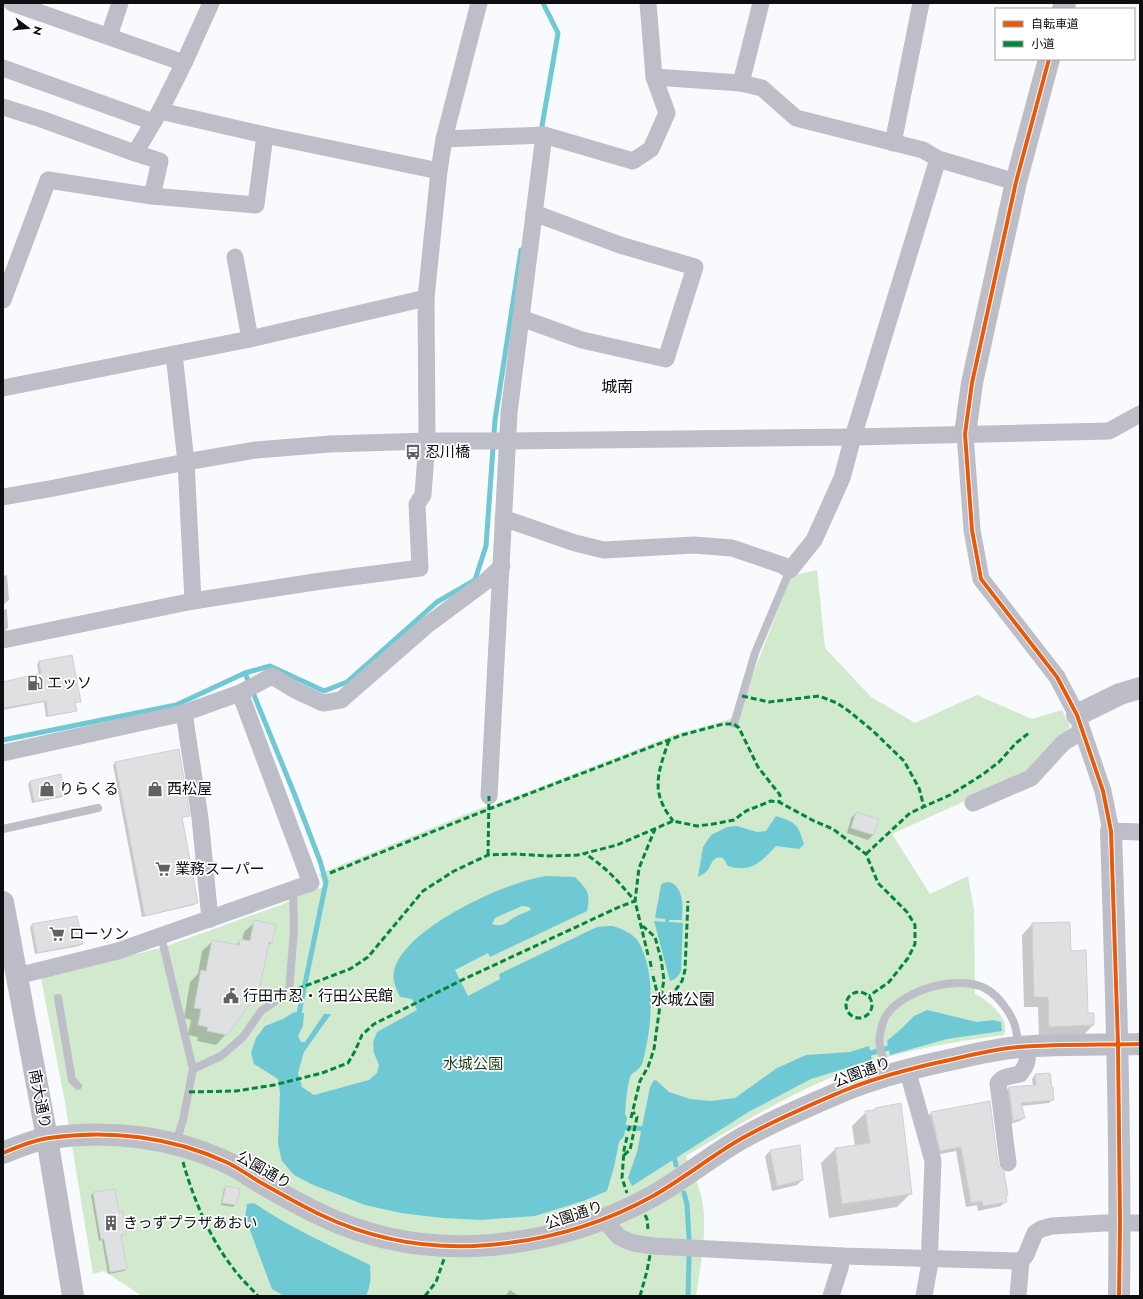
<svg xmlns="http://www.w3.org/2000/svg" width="1143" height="1299" viewBox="0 0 1143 1299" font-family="Jost,'Noto Sans JP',sans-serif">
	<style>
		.green { fill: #d1e9cd }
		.water { fill: #6fc9d5; fill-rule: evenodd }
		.shadow { fill: #0003 }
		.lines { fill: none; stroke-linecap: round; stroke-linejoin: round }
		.stream { stroke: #6fc9d5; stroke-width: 5 }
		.building { fill: #dee0e2; stroke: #ced0d2 }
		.lane { stroke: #bdbec8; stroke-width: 8 }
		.street { stroke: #bdbec8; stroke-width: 17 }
		.secondary { stroke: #bcbdc7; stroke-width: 22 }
		.quiet { stroke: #00873e; stroke-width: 3; stroke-dasharray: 6 3; stroke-linecap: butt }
		.cycleway-casing { stroke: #fff; stroke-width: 6 }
		.cycleway { stroke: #e8590c; stroke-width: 4 }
		.labels { text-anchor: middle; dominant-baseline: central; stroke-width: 3.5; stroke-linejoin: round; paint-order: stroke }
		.poi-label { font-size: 15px; fill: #0c0e10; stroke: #fff; text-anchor: start }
		.park-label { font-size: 15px; fill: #1b3d0f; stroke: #fff }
		.street-label { font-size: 15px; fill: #0c0e10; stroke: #fff }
		.neighbourhood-label { font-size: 16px; fill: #0c0e10; stroke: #fff }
	</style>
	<rect width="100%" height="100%" fill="#f8fafd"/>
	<path class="green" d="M817,570L825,648L871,697L915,723L977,695L1032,719L1062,710L1070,727L1027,773L892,834L930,894L968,876L974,910L975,994C986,999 1003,1013 1005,1025C1006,1028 1005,1032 1004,1035C966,1040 928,1046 891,1056C817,1077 751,1117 686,1156C689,1167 696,1177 699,1188C710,1222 701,1261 696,1296H142L104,1271L93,1274L64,1097L41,978L164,947L283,904L305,893L324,887L319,874L481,808L496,804L676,734L718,723L741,715L752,677L791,576Z"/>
	<g class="water">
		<path d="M776,816C796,823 797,822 804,844L799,849L776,846C761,862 752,873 728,866L723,858C712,855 712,865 707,871C704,874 701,875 698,877L703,847L711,835L727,827L737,826L757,832L766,831Z"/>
		<path d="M546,876L575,877C587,889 591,893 587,911L490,957L488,953L455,970L468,996L500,979L499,974L597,927C602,926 607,926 612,926C619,927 635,935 638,941C657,972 652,1031 642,1064C640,1070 632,1072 630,1077C627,1088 626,1102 625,1114L627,1118L624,1136L619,1142L614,1167L607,1191L583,1201L535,1216L480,1220L442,1218L401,1213L365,1205L311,1184L294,1175L282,1161L278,1144L280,1093L278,1079L254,1064L251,1053L256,1038L265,1026L283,1019L294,1012L304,1013L303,1026L298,1036L301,1042H305L324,1014H331L304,1052L298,1073L302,1087L314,1095L369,1080L377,1073L379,1065L374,1053L373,1042L377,1032L417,1010L412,999L400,997C398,992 395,987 394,982C386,940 483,894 516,884C526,880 536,878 546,876ZM522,906L529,907L531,910C526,912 520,914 515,917C506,922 505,928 492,924L495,918Z"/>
		<path d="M669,882C684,886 683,908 682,920H669V922L683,923L681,971C678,977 676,979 670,981L654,921L665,922V919L655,918L661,885L663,883Z"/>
		<path d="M927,1010L977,1022L993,1020L1001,1022L1002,1031L947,1039L890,1055L887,1041L901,1029L914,1016Z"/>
		<path d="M869,1046L872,1060L811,1079L750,1111L632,1186L628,1178L637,1152L650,1087L654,1080L657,1081L669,1092L690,1099L711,1101L735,1098L777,1068L806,1055L850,1052Z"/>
		<path d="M254,1203C289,1227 331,1246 370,1265C371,1277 371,1285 366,1296H284L272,1289L245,1217L247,1204Z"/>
	</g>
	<g class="shadow">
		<path d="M7,575L9,600L3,605V576Z"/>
		<path d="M7,609L8,628L3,633V610Z"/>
		<path d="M39,662L80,701L74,704L76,710L73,712L46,717L44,702L3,710V683L39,675L37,664Z"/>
		<path d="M116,762L188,815L186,817L181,818L196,903L194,905L142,917L113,765Z"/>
		<path d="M30,782L64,794L62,797L32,803L28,784Z"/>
		<path d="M856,813L878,820L873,835L868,840L847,833L851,818Z"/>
		<path d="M255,922L271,943L267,947L226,1034L216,1045L197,1041L198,1037L188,1035L191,1020L184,1018L190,982L198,974L202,951L213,941L235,946L241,940H242L244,932Z"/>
		<path d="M1032,924L1087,1014H1093V1025L1083,1036L1039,1037L1038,1007H1024L1022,935Z"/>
		<path d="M32,925L81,944L79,946L35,954L30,927Z"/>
		<path d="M1035,1075L1053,1099L1049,1103L1021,1106L1024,1118L1020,1121L1010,1124L1006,1091L1009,1088L1033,1086L1032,1079Z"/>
		<path d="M875,1109L911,1193L897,1207L829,1218L821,1163L835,1149L855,1146L852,1126L866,1112L872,1111Z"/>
		<path d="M931,1113L997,1164L1007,1195L1005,1197L1006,1201L1001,1206L978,1211L977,1205L966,1207L956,1151L936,1155L926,1118Z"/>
		<path d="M770,1151L802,1180L797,1185L772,1191L765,1156Z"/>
		<path d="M226,1187L235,1205L233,1207L221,1205L224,1189Z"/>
		<path d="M94,1193L118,1213L125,1234L121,1236L126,1269L124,1271L108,1274L102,1240L99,1241L91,1195Z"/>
		<path d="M510,1290L519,1296H505Z"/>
	</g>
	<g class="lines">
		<g class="stream">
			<path d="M541,132L558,33L543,3"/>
			<path d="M245,673L294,793L320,861L326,882L298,1018"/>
			<path d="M3,740L176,705L245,673L270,666L324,691L347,682L437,602L475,580L486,546L495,420L521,250"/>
			<path d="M864,1055L888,1048"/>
			<path d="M619,1127L647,1129"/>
			<path d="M673,1153L676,1165"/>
			<path d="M684,1193L687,1204L689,1238"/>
			<path d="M688,1296L689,1257"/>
		</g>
	</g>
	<g class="building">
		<path d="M72,655L81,702H75L77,711L48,716L46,701L3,708V682L41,673L39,661Z"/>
		<path d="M179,749L190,816L182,817L198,903L145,916L115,762Z"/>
		<path d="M61,774L65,795L34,802L30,781Z"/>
		<path d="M856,812L879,819L874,835L851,828Z"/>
		<path d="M77,916L83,944L37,953L32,924Z"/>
		<path d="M254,920L276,925L272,943L269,942L259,992L227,1035L207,1031L208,1027L198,1025L201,1009L194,1008L201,970L206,971L212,940L239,945L240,939L250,941Z"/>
		<path d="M1070,922L1071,951L1086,950L1088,1013H1094V1025L1049,1027L1048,997H1034L1032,923Z"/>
		<path d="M1050,1073L1052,1088L1053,1087L1054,1100L1021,1103L1025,1118L1013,1121L1009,1087L1036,1085L1035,1074Z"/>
		<path d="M990,1101L998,1164L1000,1169L1004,1172L1008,1195L1006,1196L1007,1202L983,1206L982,1201L971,1203L961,1147L940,1151L931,1112Z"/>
		<path d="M901,1103L912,1194L842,1204L835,1148L870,1143L865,1111L875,1110V1108Z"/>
		<path d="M800,1145L803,1180L777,1186L770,1150Z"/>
		<path d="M226,1186L240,1189L236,1205L222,1203Z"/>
		<path d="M115,1189L119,1212L123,1211L126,1234L121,1235L127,1269L110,1272L104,1239H101L93,1192Z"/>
	</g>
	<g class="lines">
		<g class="lane">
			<path d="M734,724L755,653L790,570"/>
			<path d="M3,829L98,808"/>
			<path d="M161,936L193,1069L183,1120L176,1143"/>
			<path d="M58,998L72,1080L78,1086"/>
			<path d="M193,1069L221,1056L243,1037L261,1011L289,992L294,930L293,888"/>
			<path d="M888,1074C884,1060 876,1044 881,1030C882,1025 884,1017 888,1013C906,989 961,973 988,990C998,996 1010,1012 1014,1023C1017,1030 1017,1039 1019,1046"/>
		</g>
		<g class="street">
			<path d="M12,3L184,63"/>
			<path d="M648,3L654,77"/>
			<path d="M761,3L741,83L762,88L796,118L923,150L938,159L1016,182"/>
			<path d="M109,36L120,3"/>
			<path d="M3,68L153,122"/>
			<path d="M3,107L41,119L135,153"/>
			<path d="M160,111L184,63L211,3"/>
			<path d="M444,139L544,135L633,161L651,149L667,113L654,77L741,83"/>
			<path d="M893,143L921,3"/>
			<path d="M152,196L256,205L265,135L439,171"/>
			<path d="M235,257L250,339"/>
			<path d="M3,300L48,180L152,196L160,161L135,153L160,111L265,135"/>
			<path d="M521,318L582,340L666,359L695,267L620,245L534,213"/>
			<path d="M174,354L186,462L193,601"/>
			<path d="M3,388L250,339L426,298L439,171L444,139L479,3"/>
			<path d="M965,434L972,530L981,579L1057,677L1077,715L1103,791L1111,831L1140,832"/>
			<path d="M3,497L54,488L186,462L256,450L330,444L427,441H507L853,437L1109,431L1140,414"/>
			<path d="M503,518L575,543L604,550L694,545L732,548L782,565L790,570L814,540L842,478L853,437L938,159"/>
			<path d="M3,640L193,601L321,581L420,568L417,504L423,495L427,441L426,298"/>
			<path d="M240,693L272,676L295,690L323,703L341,700L426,626L485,582L502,566"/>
			<path d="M184,713L200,818L210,919"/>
			<path d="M3,753L184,713L240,693L311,883L118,951L17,976"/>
			<path d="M489,796L509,413L544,135"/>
			<path d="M973,803L1031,778L1063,743L1082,731"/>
			<path d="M907,1069L933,1161L929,1268L924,1296"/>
			<path d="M1008,1163L998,1083C1003,1076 1011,1076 1020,1074C1028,1064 1028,1060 1027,1047"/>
			<path d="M604,1220L619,1237L633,1243L653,1246L842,1256L1021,1261"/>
			<path d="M831,1296L840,1268L842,1256"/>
			<path d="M1018,1296L1021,1261L1026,1255L1035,1233L1041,1229L1052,1226L1105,1223H1140"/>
		</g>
		<g class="secondary">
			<path d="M1063,9L1065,3"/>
			<path d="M965,434L972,383L1016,182L1049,59"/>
			<path d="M1077,715L1120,694L1140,688"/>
			<path d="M1111,831C1116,986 1121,1141 1119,1296"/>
			<path d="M3,902L47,1138L73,1296"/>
			<path d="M3,1153C17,1147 34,1140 49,1138C108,1129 172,1137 226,1162C237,1167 247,1174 258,1181C279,1193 300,1205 321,1215C369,1238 422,1248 474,1246C538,1243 597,1227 653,1196C683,1179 710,1157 739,1140C772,1121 808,1106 843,1091C879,1076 916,1067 954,1059C975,1054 997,1049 1019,1047C1059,1044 1100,1045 1140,1044"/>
		</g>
		<g class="quiet">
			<path d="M742,696L769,702L819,696L837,703L850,712L873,731L904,761L919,788L924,807"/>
			<path d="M669,740C662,762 652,783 663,805C665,811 670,816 673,821"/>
			<path d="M866,854L910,813L950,795L982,775L999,762L1016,743L1029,733"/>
			<path d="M488,855L489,796"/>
			<path d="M330,873L489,809L682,735L723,724H734L739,728L758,767L780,795L779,802"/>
			<path d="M648,955L635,901L639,868L655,829"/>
			<path d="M650,961L652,970"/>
			<path d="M653,976L658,996L661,997"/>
			<path d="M289,992L350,969L368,957L423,891L454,871L488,855L514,854L549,856L578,855L617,845L673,821L697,826L713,824L734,820L746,811L771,801L779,802L814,821L833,829L866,854L878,883L907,912L915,925V944L908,958L889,982L869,996"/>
			<circle cx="859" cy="1005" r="13"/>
			<path d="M661,1000L672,995L682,981L685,970L688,901"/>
			<path d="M189,1092L236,1091L274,1085L322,1073L348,1063L355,1051L362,1035L374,1024L460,981L619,907L635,901C617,880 607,868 584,853"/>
			<path d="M631,1118L640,1081L648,1067L654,1049L662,991L664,980L661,959L655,937L644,927H642"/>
			<path d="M628,1131L630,1126"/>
			<path d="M627,1137L624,1150L622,1178L627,1193"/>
			<path d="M624,1155L630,1150L637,1117L633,1112"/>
			<path d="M183,1162C193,1198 210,1239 233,1268C240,1278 250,1287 258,1296"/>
			<path d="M645,1215L647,1219L648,1229"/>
			<path d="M425,1296L436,1282L444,1259"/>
			<path d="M640,1296L647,1271L650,1255"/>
		</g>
		<defs>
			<g id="cycleway">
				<path d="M1049,59L1016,182L972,383L965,434L972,530L981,579L1057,677L1077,715L1103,791L1111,831L1118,1044L1120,1223L1119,1296"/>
				<path d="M3,1153C17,1147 34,1140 49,1138C108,1129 172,1137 226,1162C237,1167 247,1174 258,1181C279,1193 300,1205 321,1215C369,1238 422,1248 474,1246C538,1243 597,1227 653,1196C683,1179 710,1157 739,1140C772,1121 808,1106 843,1091C879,1076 916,1067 954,1059C975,1054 997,1049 1019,1047C1059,1044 1100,1045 1140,1044"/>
			</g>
		</defs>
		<use href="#cycleway" class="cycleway-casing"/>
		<use href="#cycleway" class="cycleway"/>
	</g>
	<defs>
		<symbol id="bus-bare" viewBox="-9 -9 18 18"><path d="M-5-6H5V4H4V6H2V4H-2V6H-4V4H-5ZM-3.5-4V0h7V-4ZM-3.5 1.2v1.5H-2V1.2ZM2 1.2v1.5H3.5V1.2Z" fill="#5f6163" stroke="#fff" stroke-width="2.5" paint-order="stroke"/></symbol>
		<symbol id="fuel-bare" viewBox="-9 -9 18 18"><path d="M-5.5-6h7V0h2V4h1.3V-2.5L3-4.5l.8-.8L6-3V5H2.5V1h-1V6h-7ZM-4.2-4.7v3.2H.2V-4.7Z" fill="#5f6163" stroke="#fff" stroke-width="2.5" paint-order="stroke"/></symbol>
		<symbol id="shop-bare" viewBox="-9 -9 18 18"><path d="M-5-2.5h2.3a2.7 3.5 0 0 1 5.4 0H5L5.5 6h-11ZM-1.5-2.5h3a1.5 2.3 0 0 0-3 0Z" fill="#5f6163" stroke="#fff" stroke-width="2.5" paint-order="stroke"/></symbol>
		<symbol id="supermarket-bare" viewBox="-9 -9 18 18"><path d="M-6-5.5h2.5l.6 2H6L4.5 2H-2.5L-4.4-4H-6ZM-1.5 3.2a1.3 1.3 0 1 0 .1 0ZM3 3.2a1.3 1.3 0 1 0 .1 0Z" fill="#5f6163" stroke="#fff" stroke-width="2.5" paint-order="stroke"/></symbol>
		<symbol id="civic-bare" viewBox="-9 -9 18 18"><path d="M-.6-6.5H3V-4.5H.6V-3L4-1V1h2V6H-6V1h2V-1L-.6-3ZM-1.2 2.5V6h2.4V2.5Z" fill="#5f6163" stroke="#fff" stroke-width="2.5" paint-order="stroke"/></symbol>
		<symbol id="building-bare" viewBox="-9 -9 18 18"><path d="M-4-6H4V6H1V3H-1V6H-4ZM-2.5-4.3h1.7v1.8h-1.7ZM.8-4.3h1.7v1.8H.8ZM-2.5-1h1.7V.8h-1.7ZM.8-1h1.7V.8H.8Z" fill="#5f6163" stroke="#fff" stroke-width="2.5" paint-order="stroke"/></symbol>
	</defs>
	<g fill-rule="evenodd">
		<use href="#bus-bare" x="402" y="441" width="22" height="22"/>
		<use href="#fuel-bare" x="24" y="672" width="22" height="22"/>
		<use href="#shop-bare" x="36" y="778" width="22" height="22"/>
		<use href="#shop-bare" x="144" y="778" width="22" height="22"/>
		<use href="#supermarket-bare" x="152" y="858" width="22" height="22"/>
		<use href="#supermarket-bare" x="46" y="923" width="22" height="22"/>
		<use href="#civic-bare" x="220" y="985" width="22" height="22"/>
		<use href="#building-bare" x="100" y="1212" width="22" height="22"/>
	</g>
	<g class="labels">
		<g class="poi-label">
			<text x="425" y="452">忍川橋</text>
			<text x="47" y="683">エッソ</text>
			<text x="59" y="789">りらくる</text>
			<text x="167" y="789">西松屋</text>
			<text x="175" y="869">業務スーパー</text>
			<text x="69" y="934">ローソン</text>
			<text x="243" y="996">行田市忍・行田公民館</text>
			<text x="123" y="1223">きっずプラザあおい</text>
		</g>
		<g class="park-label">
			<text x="473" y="1064">水城公園</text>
		</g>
		<g class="street-label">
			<text transform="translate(862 1072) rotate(-20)">公園通り</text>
			<text transform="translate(40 1099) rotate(79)">南大通り</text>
			<text transform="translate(264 1170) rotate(30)">公園通り</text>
			<text transform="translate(574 1215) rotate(-18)">公園通り</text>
		</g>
		<g class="neighbourhood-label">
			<text x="617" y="386">城南</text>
			<text x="683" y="999">水城公園</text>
		</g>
	</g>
	<rect width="1143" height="1299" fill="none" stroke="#0c0e10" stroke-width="8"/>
	<rect x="995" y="8" width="140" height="52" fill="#ffffff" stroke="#9e9f9f"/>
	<rect x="1003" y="21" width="20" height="6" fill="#e8590c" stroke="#9e9f9f"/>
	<text x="1031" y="28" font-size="12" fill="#0c0e10">自転車道</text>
	<rect x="1003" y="41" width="20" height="6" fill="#00873e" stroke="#9e9f9f"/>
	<text x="1031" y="48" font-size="12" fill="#0c0e10">小道</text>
	<g transform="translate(28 28) rotate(106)" stroke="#ffffff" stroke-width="3" paint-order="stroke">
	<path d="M0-3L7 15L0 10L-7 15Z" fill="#0c0e10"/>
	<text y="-6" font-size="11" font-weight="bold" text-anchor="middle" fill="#0c0e10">N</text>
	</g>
</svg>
